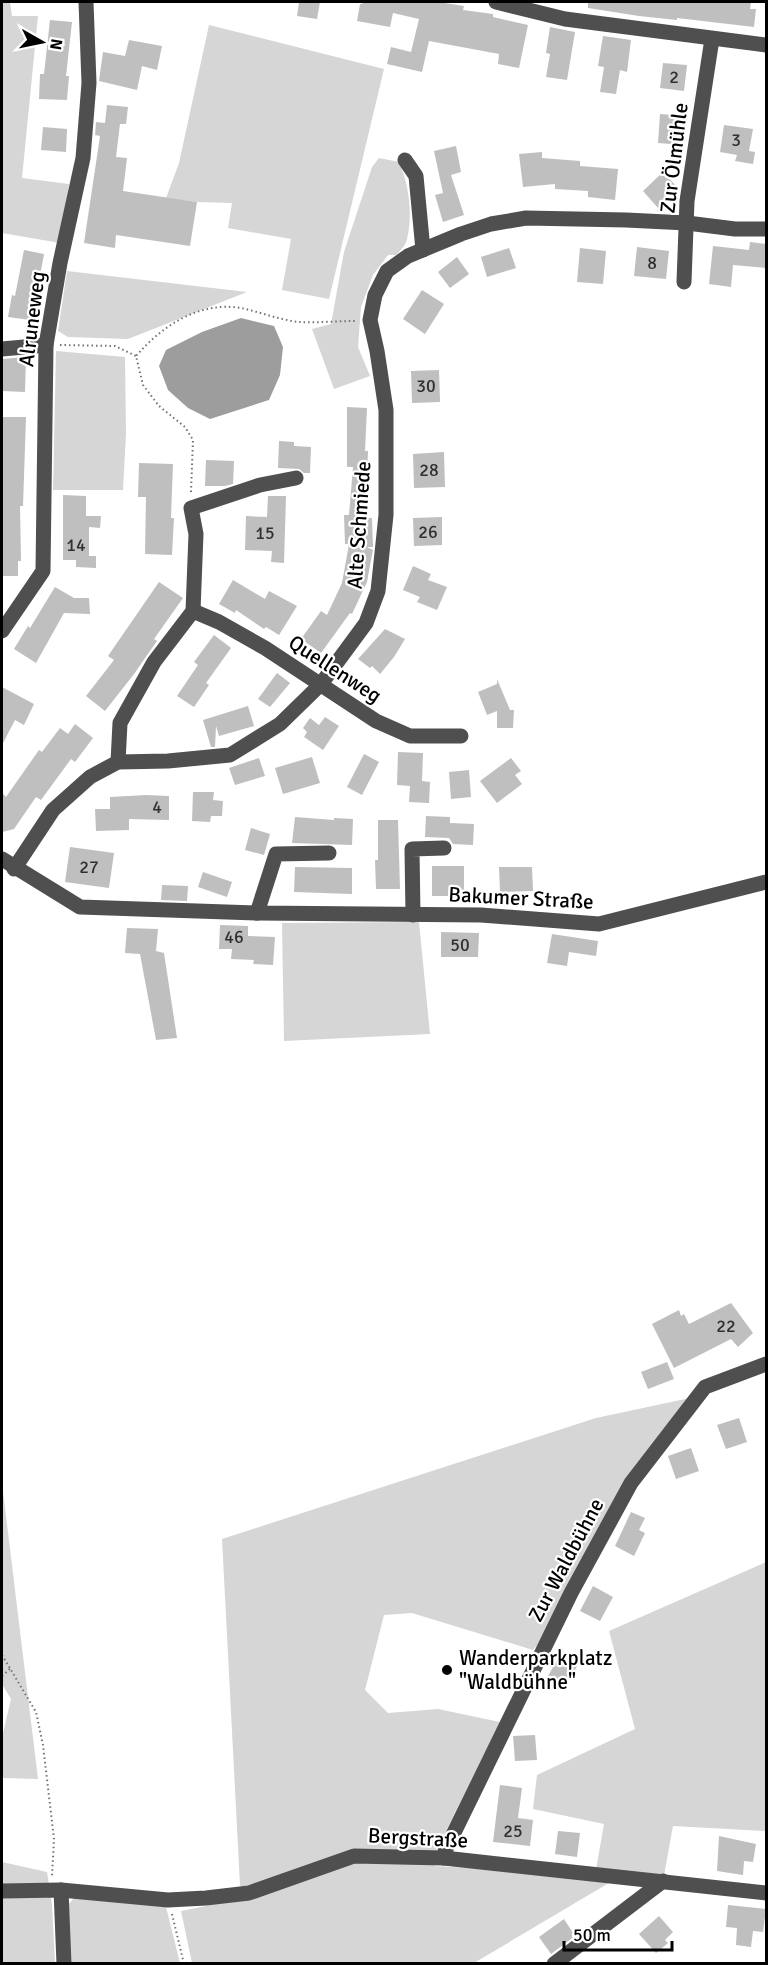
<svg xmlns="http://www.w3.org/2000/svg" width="768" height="1965" viewBox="0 0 768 1965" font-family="Signika,sans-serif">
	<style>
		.green { fill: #d6d6d6 }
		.water { fill: #9d9d9d }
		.building { fill: #bfbfbf }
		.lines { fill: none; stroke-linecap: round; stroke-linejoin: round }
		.path { stroke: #717171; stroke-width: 2; stroke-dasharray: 1.5 3; stroke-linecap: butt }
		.minor { stroke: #4f4f4f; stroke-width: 15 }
		.poi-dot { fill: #000; stroke: #fff; stroke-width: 2 }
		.labels { text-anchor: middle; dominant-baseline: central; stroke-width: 4.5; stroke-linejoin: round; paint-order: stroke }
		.number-label { font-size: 18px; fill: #303030 }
		.street-label { font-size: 21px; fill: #000; stroke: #fff }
		.poi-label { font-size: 21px; fill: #000; stroke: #fff; text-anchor: start }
	</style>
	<rect width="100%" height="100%" fill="#fff"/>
	<g class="green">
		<path d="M2,2H10L12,16H38L22,178L69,184L60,243L2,233Z"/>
		<path d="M209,25L384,69L329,299L282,290L291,239L228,228L232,203L197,202L166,198L179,163Z"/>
		<path d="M379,158L399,162C409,184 413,215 407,239C406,245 400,251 396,255H388L373,275L361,307L358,347L370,376L334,389L312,329L331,324L344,252L372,167Z"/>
		<path d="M67,271L247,292L128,339L68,337L58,331Z"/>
		<path d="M56,351L125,357L126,434L123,490H53Z"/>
		<path d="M419,922L430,1034L284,1041L282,923Z"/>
		<path d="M690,1398L541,1641L533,1650L412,1613L384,1615L365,1690L388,1713L438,1709L500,1722L436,1851L435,1866L595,1875L604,1824L533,1809L537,1775L635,1729L609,1631L766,1562V1831L673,1826L663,1881L619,1877L474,1963H192L181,1911L245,1898L240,1885L222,1539L596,1418Z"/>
		<path d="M2,1483L38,1779L2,1778V1737L11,1699L2,1684Z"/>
		<path d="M2,1862L47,1872L52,1904L55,1963L2,1964Z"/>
		<path d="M75,1897L166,1907L180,1963H70L67,1906Z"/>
	</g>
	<path class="water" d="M241,318L274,326L283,347L280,375L269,400L210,419L188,408L168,390L159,366L166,350L202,332Z"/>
	<g class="building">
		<path d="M299,2H320L317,19L297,16Z"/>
		<path d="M363,2H438L464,6L463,10L493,14V17L528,25L519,68L498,64L499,54L429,41L422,72L387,64L391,47L411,52L419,19L393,13L390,27L357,21L360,4H362Z"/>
		<path d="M588,2H751L750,9H756L754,27L677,18V20L639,16L588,8Z"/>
		<path d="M50,20L72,22L66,76H69L67,100L39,99L40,74H44Z"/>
		<path d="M550,27L575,32L567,80L546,77L550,54L546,53Z"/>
		<path d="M603,36L631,40L627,72L620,70L616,94L600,92L604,67L598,66Z"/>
		<path d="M129,40L162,46L157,70L142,66L137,90L99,81L103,52L125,56Z"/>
		<path d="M663,63L687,65L684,91L660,88Z"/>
		<path d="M107,105L128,107L126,124H120L116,157L127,158L123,191L197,202L190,246L116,235L115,248L84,243L100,136L95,135L96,122L105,123Z"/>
		<path d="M660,114L685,116L683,145L658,143Z"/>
		<path d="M724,125L753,129L749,151L755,152L753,164L735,161L737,155L720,152Z"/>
		<path d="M43,127L67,129L66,152L41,150Z"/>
		<path d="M456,146L461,172L451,175L464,215L443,222L435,195L443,193L434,151Z"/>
		<path d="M542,152V158L580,161V166L618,169L615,200L588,197V191L555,189V184L523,187L519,154Z"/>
		<path d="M663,172L678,188L658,208L643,191Z"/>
		<path d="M750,242L766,244V268L733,265L731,287L709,284L713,246L749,250Z"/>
		<path d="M637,247L669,251L666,279L634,276Z"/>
		<path d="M509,248L516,268L487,277L481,257Z"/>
		<path d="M580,248L606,251L603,284L577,282Z"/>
		<path d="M24,250L44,254L39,281L36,280L30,320L8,317L12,295L15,296Z"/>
		<path d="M457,257L469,274L450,288L438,272Z"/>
		<path d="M422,290L444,304L425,334L403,319Z"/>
		<path d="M26,357L25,392L2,391V359Z"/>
		<path d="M439,370L440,402L412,403L411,371Z"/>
		<path d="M347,407L367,408L365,451H368L366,501H368V518H372L373,547H367L373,550L371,560L367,582L352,614L350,613L321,653L301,639L321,611L327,615L342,583L349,544H345L344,515H349L353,467H347Z"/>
		<path d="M2,417H26L23,506H20L21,561H18V576H2Z"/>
		<path d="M279,441L294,442V446L311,447L310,473H304L299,469L278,468Z"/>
		<path d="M444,452L445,487L414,488L413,454Z"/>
		<path d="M206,460L234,461L233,484L225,486H205Z"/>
		<path d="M139,463L173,464L171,518H174L172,555L145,554L146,497H138Z"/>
		<path d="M63,495L86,496V516H101L100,528L89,527V556H96V568L76,567V560H63Z"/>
		<path d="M268,496H286L284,563L271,562L272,551L245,550L246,516L267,517Z"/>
		<path d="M442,517V545L414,546L413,518Z"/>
		<path d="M413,566L431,574L428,580L447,587L437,610L417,602L420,597L403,590Z"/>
		<path d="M233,580L265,599L269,591L297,606L279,635L266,627L264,629L236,610L235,613L219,604Z"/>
		<path d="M159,582L183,598L154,639L157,641L134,674L105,711L86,696L114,660L108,656Z"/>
		<path d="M55,587L74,598H89L90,614L64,613L36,663L14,649L28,626L30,628Z"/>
		<path d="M385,629L405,639L394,657L380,674L372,666L370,668L358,659Z"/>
		<path d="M214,635L231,648L206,683L209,685L194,707L177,696L198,665L194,662Z"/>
		<path d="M277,673L290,683L270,707L258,699Z"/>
		<path d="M497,679L510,710H514L513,728H497V711L487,715L478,692L497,684Z"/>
		<path d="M2,687L34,704L24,725L15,720L2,745Z"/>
		<path d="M248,706L254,726L219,736L216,726L215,747H211L203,720Z"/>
		<path d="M325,717L339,726L323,750L304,737L307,732L303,728L310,718L319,725Z"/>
		<path d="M75,724L93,738L75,762L71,759L41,800L36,797L14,829L2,832V793L6,797L39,750L42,752L60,728L68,734Z"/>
		<path d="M398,752L423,753L422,781L430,782L429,803L409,802L410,786L397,785Z"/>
		<path d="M364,754L379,762L362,795L347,787Z"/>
		<path d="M312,757L320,783L283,794L275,768Z"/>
		<path d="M259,758L265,776L235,785L229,768Z"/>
		<path d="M511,758L521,771L515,775L522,784L497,803L480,781Z"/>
		<path d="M469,770L471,797L451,799L449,772Z"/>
		<path d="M193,792H214L213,800L223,801L222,816H211L210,822L192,821Z"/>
		<path d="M146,795L169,796V820L129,819V830L96,831L95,809H110V797Z"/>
		<path d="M426,816L450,817V823L474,824L473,845L453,844L449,838L425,837Z"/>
		<path d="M295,817L334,820V818L353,819L352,845L292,843Z"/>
		<path d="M378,820H398L400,889H376L375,860H378Z"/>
		<path d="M251,828L270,834L264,855L245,850Z"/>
		<path d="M70,847L114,853L109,888L65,882Z"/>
		<rect x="432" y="866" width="32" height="30"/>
		<path d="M295,867L352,868V894L294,892Z"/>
		<path d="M499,867H532L533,891L500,892Z"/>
		<path d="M203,872L232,882L227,897L198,887Z"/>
		<path d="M162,885L188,886L187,901L161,900Z"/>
		<path d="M220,925L248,926V936L275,937L273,965L253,964L254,960L231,959L232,949H219Z"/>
		<path d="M127,928L158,929L156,951L164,953L177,1038L156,1040L140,954L125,953Z"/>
		<path d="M441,932L479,933L478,957H441Z"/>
		<path d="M552,934L598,941L596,956L569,952L567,966L547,963Z"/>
		<path d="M731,1303L753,1333L738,1347L731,1339L674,1368L652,1324L679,1310L681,1316L684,1314L689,1324Z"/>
		<path d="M667,1362L674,1379L648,1389L641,1372Z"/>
		<path d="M739,1418L747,1442L726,1449L717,1425Z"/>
		<path d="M691,1448L699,1471L676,1479L668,1456Z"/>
		<path d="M631,1512L645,1518L639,1530L645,1533L634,1556L615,1546Z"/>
		<path d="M593,1586L613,1597L600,1621L580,1611Z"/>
		<path d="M562,1651L580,1661L566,1686L548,1676Z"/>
		<path d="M535,1735L537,1760L515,1761L513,1736Z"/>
		<path d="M500,1785L522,1788L518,1818L533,1820L530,1846L493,1842Z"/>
		<path d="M558,1831L580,1833L577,1857L555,1854Z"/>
		<path d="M719,1836L756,1844L753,1862L744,1861L743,1875L717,1871Z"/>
		<path d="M728,1905L766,1909L763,1932L753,1931L751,1947L736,1945L737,1928L726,1927Z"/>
		<path d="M659,1916L673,1932L665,1940L668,1943L656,1953L639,1934Z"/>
		<path d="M564,1919L575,1936L551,1954L539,1937Z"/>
	</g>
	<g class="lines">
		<g class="path">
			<path d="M60,345L115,346L136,356"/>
			<path d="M191,492L193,440L185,427L159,406L143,385L136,356C162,326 199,301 241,308C260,312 280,320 299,322C317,323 337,321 355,321"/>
			<path d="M2,1655L36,1712L43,1745L54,1839L52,1876"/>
			<path d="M2,1676L10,1669"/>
			<path d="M172,1914L184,1964"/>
		</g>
		<g class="minor">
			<path d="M496,2L565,19L766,45"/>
			<path d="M405,160L416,176L423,250"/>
			<path d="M684,282L687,201L712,39"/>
			<path d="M2,349L46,345"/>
			<path d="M193,611L219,622L265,648L376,721L410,736H461"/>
			<path d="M2,631L43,571L46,345L60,263L83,158L89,83L86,2"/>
			<path d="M118,762L120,723L154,662L193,611L196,534L191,508L260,485L296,478"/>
			<path d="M2,859L80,907L257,913L481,915L599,924L766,882"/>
			<path d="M14,869L53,810L90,777L118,762L168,761L230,755L280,724L321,684L366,623L378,591L386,515V410L377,351L370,320L375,295L387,271L408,256L461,234L491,224L526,218L626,220L687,223L735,229H766"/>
			<path d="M257,913L276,854L329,853"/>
			<path d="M413,915L412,849L444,848"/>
			<path d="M444,1858L445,1851L571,1593L631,1483L705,1387L766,1364"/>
			<path d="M61,1890L64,1964"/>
			<path d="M2,1891L61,1890L168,1900L206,1898L249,1893L354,1856L444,1858L766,1893"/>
			<path d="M554,1964L663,1881"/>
		</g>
	</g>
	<circle class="poi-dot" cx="447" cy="1670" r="6"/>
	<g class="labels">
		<g class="number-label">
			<text x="674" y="77">2</text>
			<text x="736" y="140">3</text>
			<text x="652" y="263">8</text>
			<text x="426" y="386">30</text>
			<text x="429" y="470">28</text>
			<text x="428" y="532">26</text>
			<text x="265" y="533">15</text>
			<text x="76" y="545">14</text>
			<text x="157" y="807">4</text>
			<text x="89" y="867">27</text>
			<text x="234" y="937">46</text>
			<text x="460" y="945">50</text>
			<text x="726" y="1326">22</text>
			<text x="513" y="1831">25</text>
		</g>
		<g class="street-label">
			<text transform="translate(674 158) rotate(-83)">Zur Ölmühle</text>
			<text transform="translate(32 319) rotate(-83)">Alruneweg</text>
			<text transform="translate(359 525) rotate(-86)">Alte Schmiede</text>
			<text transform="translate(335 669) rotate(33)">Quellenweg</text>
			<text transform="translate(521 898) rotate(3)">Bakumer Straße</text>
			<text transform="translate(566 1560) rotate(-62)">Zur Waldbühne</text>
			<text transform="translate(418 1838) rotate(3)">Bergstraße</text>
		</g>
		<g class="poi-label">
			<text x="459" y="1658">Wanderparkplatz<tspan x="459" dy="24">"Waldbühne"</tspan></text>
		</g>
	</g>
	<rect width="768" height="1965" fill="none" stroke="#000000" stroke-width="6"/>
	<g transform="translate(42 42) rotate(99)" stroke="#ffffff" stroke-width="4.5" paint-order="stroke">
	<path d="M0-4.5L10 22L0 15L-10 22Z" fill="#000000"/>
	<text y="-9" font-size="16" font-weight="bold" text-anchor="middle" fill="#000000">N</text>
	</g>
	<path d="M564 1941v9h108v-9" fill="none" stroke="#000000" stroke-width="3"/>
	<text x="573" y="1941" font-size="18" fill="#000000" stroke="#ffffff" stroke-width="4.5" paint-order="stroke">50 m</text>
</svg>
